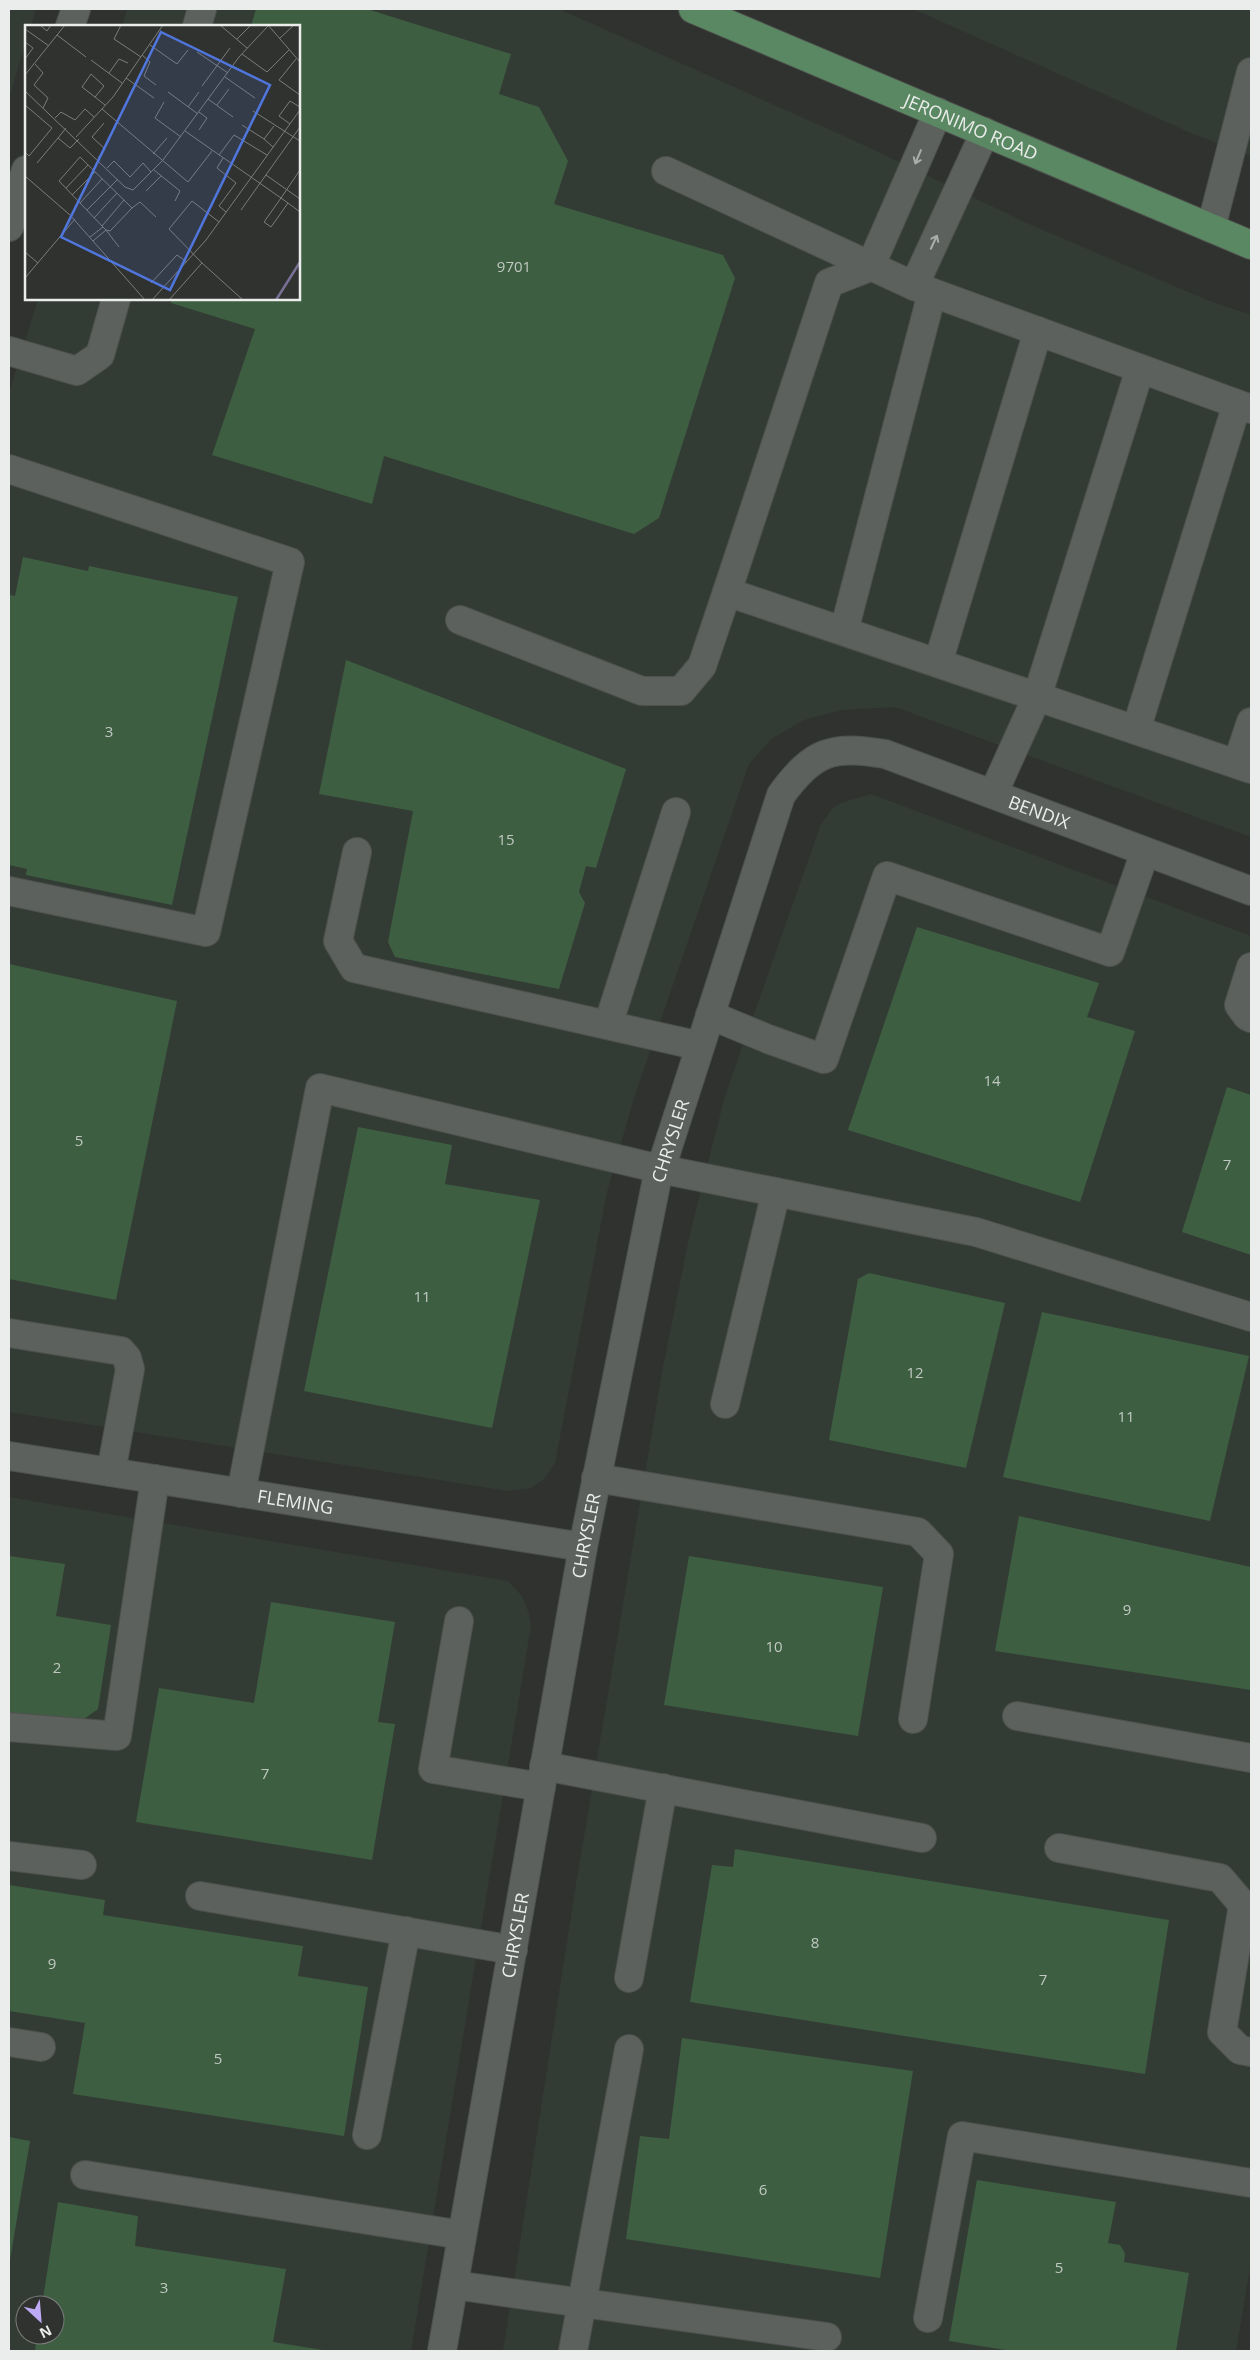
<svg xmlns="http://www.w3.org/2000/svg" width="1260" height="2360" viewBox="0 0 1260 2360" font-family="'Open Sans',sans-serif">
	<style>
		.built { fill: #333c34; fill-rule: evenodd }
		.building { fill: #3e5e42 }
		.lines { fill: none; stroke-linecap: round; stroke-linejoin: round }
		.minor-casing { stroke: #4e514e; stroke-width: 30 }
		.major-casing { stroke: #4e514e; stroke-width: 30 }
		.minor { stroke: #5c615d; stroke-width: 28 }
		.major { stroke: #5a8862; stroke-width: 28 }
		.oneway { stroke: #aaaeab }
		.labels { text-anchor: middle; dominant-baseline: central; stroke-width: 5; stroke-linejoin: round; paint-order: stroke }
		.number-label { font-size: 15px; fill: #bfc9c1 }
		.street-label { font-size: 18px; fill: #eaedeb; stroke: #2f322f }
		.inset-river { fill: none; stroke: #796f95; stroke-width: 2.5 }
		.inset-road { fill: none; stroke: #7a7d7a; stroke-width: 1 }
		.view { fill: #5076dd; fill-opacity: 0.15; stroke: #5076dd; stroke-width: 2.5 }
		.inset-edge { fill: none; stroke: #eaedeb; stroke-width: 2.5 }
	</style>
	<rect width="100%" height="100%" fill="#2f322f"/>
	<g class="built">
		<path d="M9,9H36L31,26H26V41L9,98Z"/>
		<path d="M127,9H559L853,140L1029,224L1207,300L1251,315V837L895,707L841,710L804,720L771,739L749,764L634,1098L607,1192L555,1463L544,1479L531,1488L508,1491L9,1412V393L38,299H299V26H122Z"/>
		<path d="M913,9H1251V156L1191,133Z"/>
		<path d="M871,794L1251,936V2262L1236,2351H503L576,1884L662,1372L690,1233L725,1096L821,824L832,809L841,803Z"/>
		<path d="M9,1497L508,1581L522,1596L529,1613L531,1626L411,2351H9ZM25,2305H55V2335H25Z"/>
	</g>
	<g class="building">
		<path d="M256,9H367L511,54L499,94L539,107L568,161L554,204L723,255L735,278L659,518L634,534L384,456L372,504L212,455L255,329L171,303L172,299H299V26H251Z"/>
		<path d="M23,557L88,571L89,566L238,597L172,905L26,875L27,869L9,865V595L15,596Z"/>
		<path d="M346,660L626,769L596,868L586,866L579,892L585,903L559,989L395,957L388,942L413,811L319,794Z"/>
		<path d="M917,927L1099,983L1087,1017L1135,1031L1080,1202L848,1130Z"/>
		<path d="M9,964L177,1001L116,1300L9,1279Z"/>
		<path d="M1227,1087L1251,1095V1255L1182,1232Z"/>
		<path d="M358,1127L452,1145L445,1184L540,1200L492,1428L304,1391Z"/>
		<path d="M869,1273L1005,1303L966,1468L829,1440L858,1279Z"/>
		<path d="M1042,1312L1249,1356L1210,1521L1003,1477Z"/>
		<path d="M1019,1516L1251,1567V1690L995,1651Z"/>
		<path d="M9,1556L65,1564L56,1616L111,1625L98,1709L77,1724L9,1713Z"/>
		<path d="M689,1556L883,1587L858,1736L664,1705Z"/>
		<path d="M271,1602L395,1622L378,1722L395,1724L372,1860L136,1822L159,1688L254,1703Z"/>
		<path d="M735,1849L1169,1920L1145,2074L690,2002L712,1865L733,1867Z"/>
		<path d="M9,1885L105,1900L103,1915L303,1946L298,1976L368,1987L344,2136L73,2094L85,2023L9,2011Z"/>
		<path d="M682,2038L913,2071L880,2278L626,2239L640,2136L669,2139Z"/>
		<path d="M9,2137L30,2141L10,2260H9Z"/>
		<path d="M977,2180L1116,2202L1108,2243L1120,2245L1125,2253L1124,2262L1189,2273L1176,2351H1012L949,2341Z"/>
		<path d="M58,2202L138,2216L135,2246L286,2269L273,2342L329,2351H35L37,2335H55V2305H42Z"/>
	</g>
	<g class="lines">
		<defs>
			<g id="minor">
				<path d="M70,26L76,9"/>
				<path d="M197,26L202,9"/>
				<path d="M938,112L870,267L829,283L727,592L1251,769"/>
				<path d="M666,171L914,286L1251,409"/>
				<path d="M9,227L26,170"/>
				<path d="M1211,228L1251,72"/>
				<path d="M914,286L985,132"/>
				<path d="M9,351L77,371L100,355L116,299"/>
				<path d="M9,469L290,562L206,932L9,891"/>
				<path d="M460,620L642,691H681L702,666L727,592"/>
				<path d="M844,631L932,293"/>
				<path d="M938,663L1038,331"/>
				<path d="M1136,730L1237,404"/>
				<path d="M1237,764L1251,722"/>
				<path d="M993,794L1037,697L1140,369"/>
				<path d="M357,852L338,941L354,968L700,1046"/>
				<path d="M1251,967L1239,1005L1247,1016L1251,1018"/>
				<path d="M710,1015L768,1039L824,1059L887,876L1110,952L1145,852"/>
				<path d="M608,1025L676,812"/>
				<path d="M9,1333L121,1351L127,1358L130,1369L111,1472"/>
				<path d="M725,1404L776,1192"/>
				<path id="s1" d="M9,1456L583,1547"/>
				<path d="M596,1478L918,1532L939,1554L913,1719"/>
				<path d="M241,1493L320,1088L660,1169L976,1232L1251,1317"/>
				<path d="M459,1621L433,1769L541,1787"/>
				<path d="M1017,1716L1251,1758"/>
				<path d="M9,1727L117,1736L155,1479"/>
				<path d="M544,1766L922,1838"/>
				<path d="M1059,1848L1220,1878L1243,1905L1222,2032L1240,2050L1251,2052"/>
				<path d="M9,1856L82,1865"/>
				<path d="M200,1896L513,1950"/>
				<path d="M629,1978L663,1788"/>
				<path d="M9,2042L41,2047"/>
				<path d="M367,2135L406,1931"/>
				<path d="M85,2175L462,2235"/>
				<path d="M454,2285L827,2337"/>
				<path d="M928,2318L962,2136L1251,2183"/>
				<path id="s2" d="M442,2351L583,1547L656,1184L781,795C813,751 832,745 885,754L1251,891"/>
				<path d="M573,2351L629,2049"/>
			</g>
			<g id="major">
				<path id="s3" d="M693,9L1251,245"/>
			</g>
		</defs>
		<use href="#minor" class="minor-casing"/>
		<use href="#major" class="major-casing"/>
		<use href="#minor" class="minor"/>
		<use href="#major" class="major"/>
	</g>
	<defs><path id="oneway-shaft" d="M-6 0H5M1.5-3L5.5 0L1.5 3" fill="none" stroke-width="1.6" stroke-linecap="round" stroke-linejoin="round" transform="scale(1.25)"/></defs>
	<g class="oneway">
		<use href="#oneway-shaft" transform="translate(918 157) rotate(113)"/>
		<use href="#oneway-shaft" transform="translate(934 242) rotate(-65)"/>
	</g>
	<g class="labels">
		<g class="number-label">
			<text x="514" y="266">9701</text>
			<text x="109" y="731">3</text>
			<text x="506" y="839">15</text>
			<text x="992" y="1080">14</text>
			<text x="79" y="1140">5</text>
			<text x="1227" y="1164">7</text>
			<text x="422" y="1296">11</text>
			<text x="915" y="1372">12</text>
			<text x="1126" y="1416">11</text>
			<text x="1127" y="1609">9</text>
			<text x="774" y="1646">10</text>
			<text x="57" y="1667">2</text>
			<text x="265" y="1773">7</text>
			<text x="815" y="1942">8</text>
			<text x="52" y="1963">9</text>
			<text x="1043" y="1979">7</text>
			<text x="218" y="2058">5</text>
			<text x="763" y="2189">6</text>
			<text x="1059" y="2267">5</text>
			<text x="164" y="2287">3</text>
		</g>
		<g class="street-label">
			<text stroke="none"><textPath href="#s3" startOffset="302">JERONIMO ROAD</textPath></text>
			<text stroke="none"><textPath href="#s2" startOffset="1881">BENDIX</textPath></text>
			<text stroke="none"><textPath href="#s2" startOffset="1232">CHRYSLER</textPath></text>
			<text stroke="none"><textPath href="#s1" startOffset="290">FLEMING</textPath></text>
			<text stroke="none"><textPath href="#s2" startOffset="828">CHRYSLER</textPath></text>
			<text stroke="none"><textPath href="#s2" startOffset="422">CHRYSLER</textPath></text>
		</g>
	</g>
	<g transform="translate(25 25)">
		<rect width="275" height="275" fill="#2f322f"/>
		<path class="inset-river" d="M251,275L275,237"/>
		<path class="inset-road" d="M15,0L22,6L26,0M96,0L89,14L116,32M195,0L222,23M243,0L275,37M0,4L24,21M32,10L61,32M212,14L226,0M254,14L269,0M0,17L8,23L0,34M125,20L152,39L163,25M172,27L203,48M217,29L242,47L264,25M117,30L125,37L119,51L131,60M271,34L254,55L275,70M66,35L97,58M10,39L18,48L9,60L23,73L18,83M84,48L94,34L103,38M0,50L40,0M200,52L230,73M101,53L129,73M177,61L205,23M0,66L100,162L108,165L138,135L214,32L243,1M143,67L173,89M70,72L79,61L66,49L57,62L70,72L80,80M183,74L208,92M139,77L130,93L156,112M0,80L27,103L4,131L0,127M192,80L204,64M163,82L174,67M77,84L163,157L187,126M228,86L275,116M174,87L182,93L174,105M30,93L36,87L50,95L60,84L69,92M265,99L254,91L265,76L275,82M217,100L239,114M41,103L33,113L45,123L54,114M160,106L256,173L239,197L246,202L263,178L275,187M51,112L88,72L138,0M248,122L239,114L249,101M128,129L142,113M194,130L209,110L242,130M73,133L80,124L67,112L79,98M198,133L192,143L211,158L194,181L201,187M12,138L33,113M82,143L89,136L105,152L118,138L126,147M129,145L155,166L150,176M241,150L275,174M0,151L45,190L120,275M41,163L63,140M121,166L136,151M47,170L70,147M55,178L77,154M263,178L256,173L275,145M107,183L115,177L131,192M62,185L93,154M216,185L275,102M69,193L92,168M77,201L99,175M65,212L78,202M68,216L81,205L85,206L107,183L55,132L34,156L78,202L81,205L94,222M0,227L13,238M177,238L144,204L167,176L194,197M0,253L50,194M126,258L152,230L162,237M127,275L181,215L275,85M144,275L177,238L218,275"/>
		<path class="view" d="M136,7L245,60L145,265L36,212Z"/>
		<rect width="275" height="275" class="inset-edge"/>
	</g>
	<rect width="1260" height="2360" fill="none" stroke="#eaedeb" stroke-width="20"/>
	<g transform="translate(40 2320) rotate(154)"><circle r="24" fill="#2f322f" stroke="#7a7d7a"/>
	<path d="M0-4L9 19L0 12L-9 19Z" fill="#bea9f5"/>
	<text y="-8" font-size="14" font-weight="bold" text-anchor="middle" fill="#eaedeb">N</text>
	</g>
</svg>
